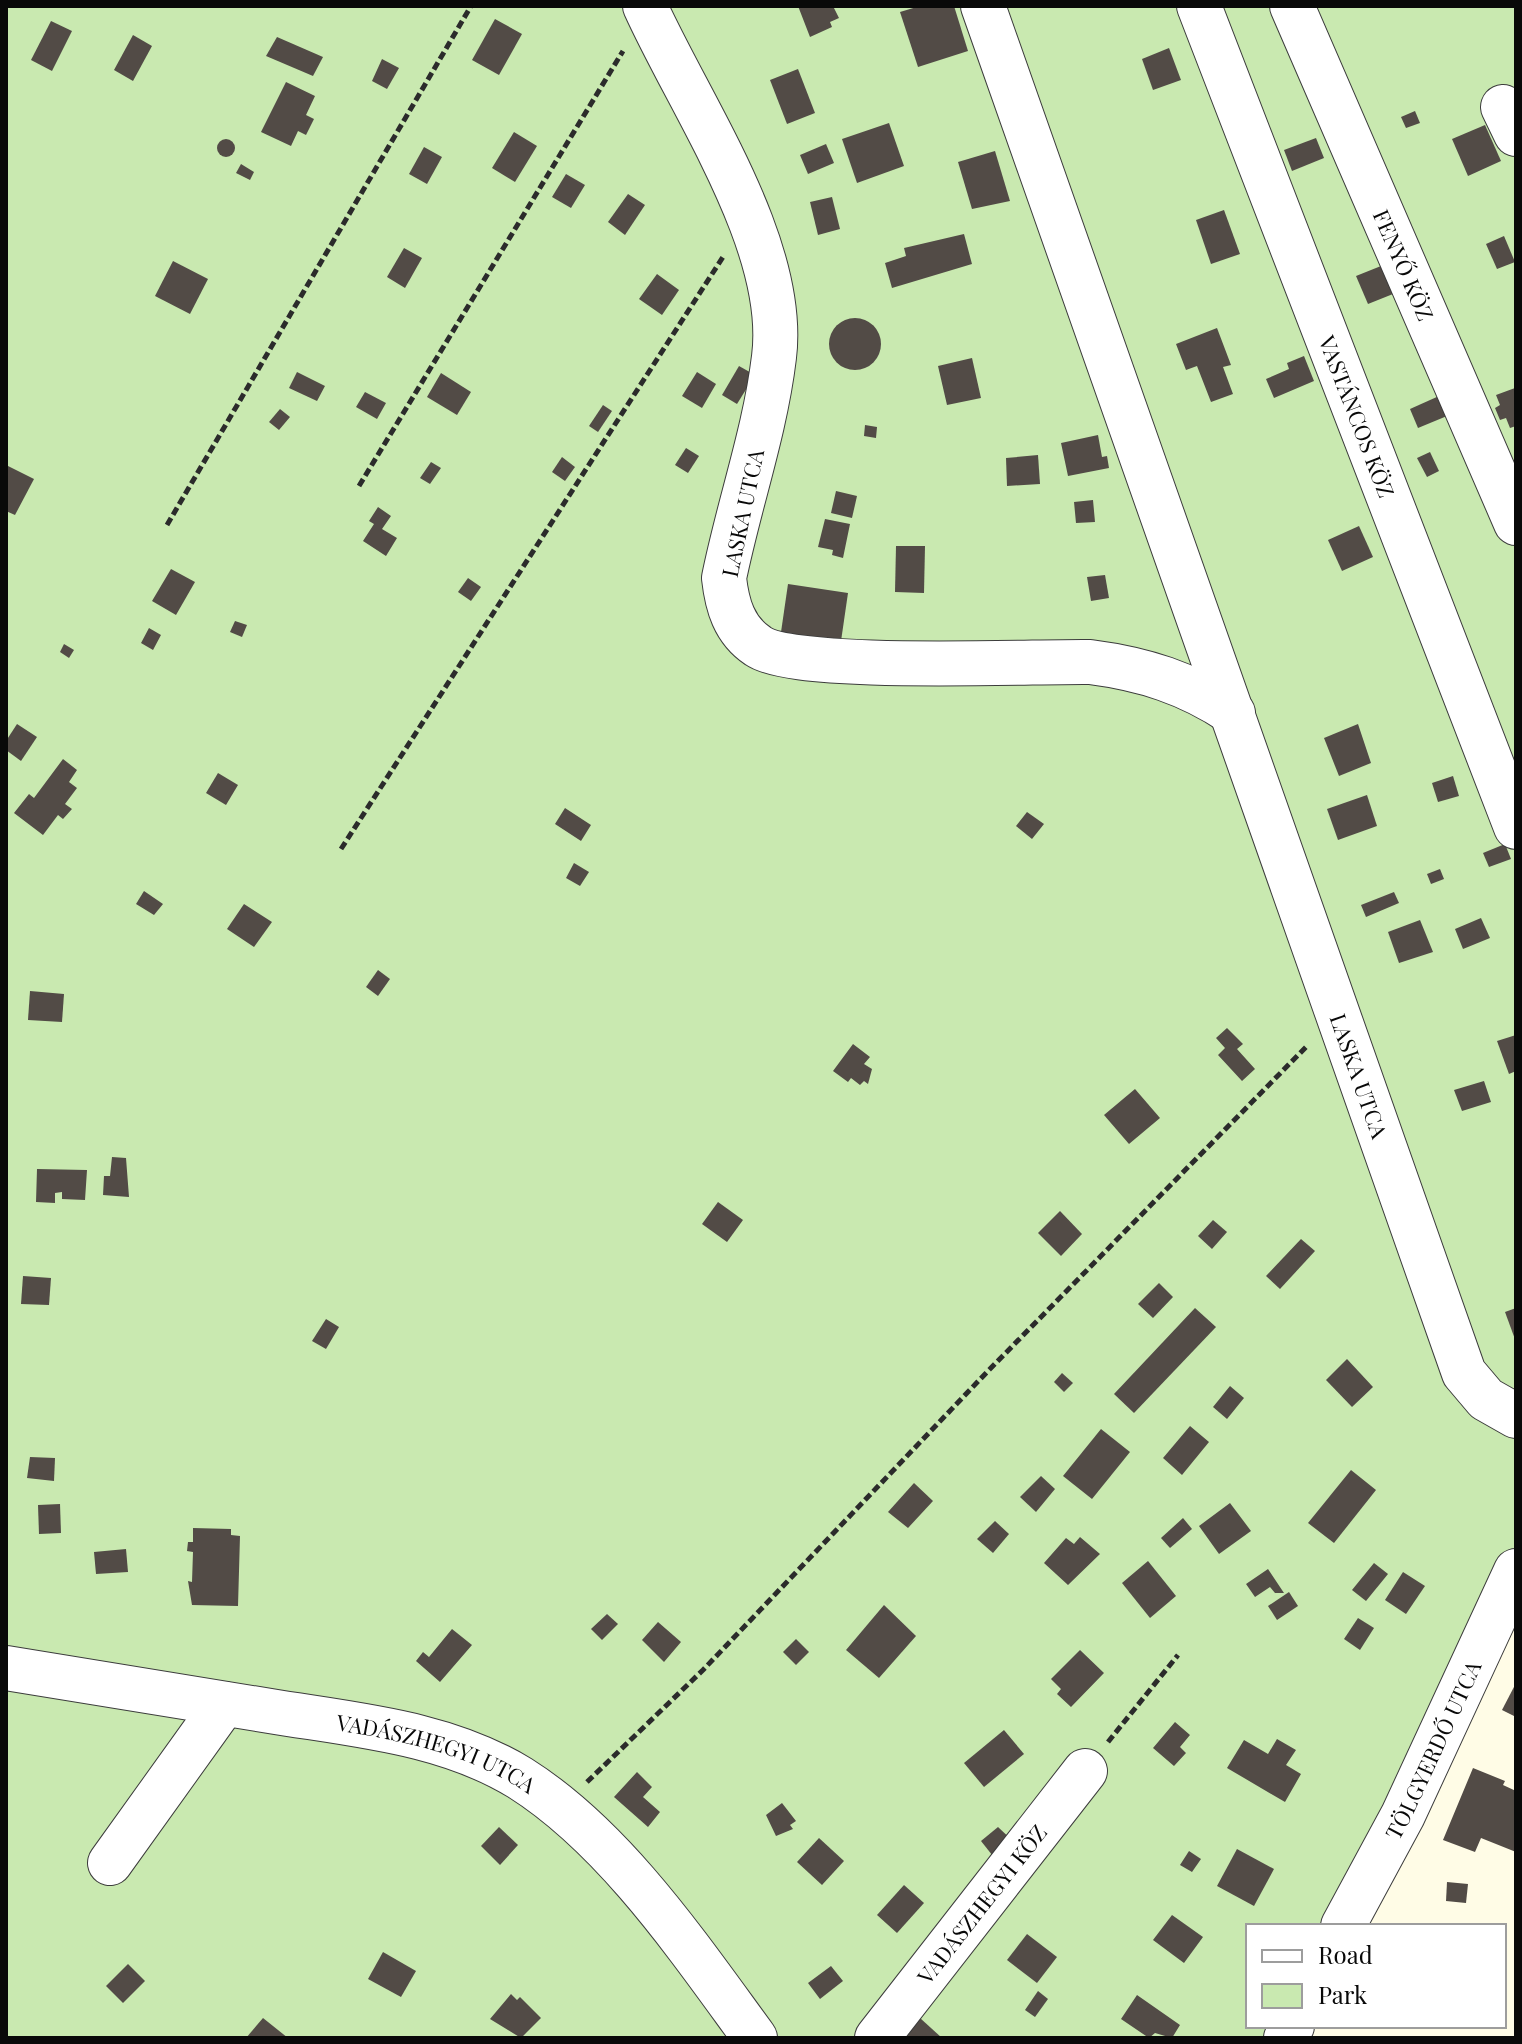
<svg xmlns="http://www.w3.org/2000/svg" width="1522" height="2044" viewBox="0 0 1522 2044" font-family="'Playfair Display',serif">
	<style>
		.green { fill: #c9e9b0 }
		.building { fill: #524b46 }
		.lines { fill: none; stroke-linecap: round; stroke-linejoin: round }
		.minor-casing { stroke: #3c3c3c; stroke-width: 46 }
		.path { stroke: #2b2b2b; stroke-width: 5; stroke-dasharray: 8 4; stroke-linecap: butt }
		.minor { stroke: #fff; stroke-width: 44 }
		.labels { text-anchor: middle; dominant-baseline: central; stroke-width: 8; stroke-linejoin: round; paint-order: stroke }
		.street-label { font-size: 22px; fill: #090909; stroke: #fff }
	</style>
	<rect width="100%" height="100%" fill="#fffce6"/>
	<path class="green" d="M6,6H1516V1571L1343,1926H1248V2026H1292L1286,2038H6Z"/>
	<g class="building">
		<path d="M798,6H833L839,18L830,22L832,27L810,37Z"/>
		<path d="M920,6H954L968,51L918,67L900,12Z"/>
		<path d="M495,19L522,34L499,75L472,60Z"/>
		<path d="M51,21L72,31L52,71L31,60Z"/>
		<path d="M133,35L152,46L133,81L114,70Z"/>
		<path d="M277,37L323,57L313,76L266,56Z"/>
		<path d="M1169,48L1181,80L1153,90L1142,59Z"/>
		<path d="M382,59L399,68L387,89L372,81Z"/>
		<path d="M798,69L815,113L787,124L770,80Z"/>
		<path d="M286,82L315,96L306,115L314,119L306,135L298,131L291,146L261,132Z"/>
		<path d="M1415,111L1420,123L1406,128L1401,117Z"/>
		<path d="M889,123L904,166L857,183L842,139Z"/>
		<path d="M1485,125L1501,161L1468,176L1452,139Z"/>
		<path d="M514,132L537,146L515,182L492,168Z"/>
		<path d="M1316,138L1324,158L1292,171L1284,150Z"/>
		<circle cx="226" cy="148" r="9"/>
		<path d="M826,144L834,163L808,174L800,155Z"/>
		<path d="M424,147L442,157L427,184L409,174Z"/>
		<path d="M995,151L1010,201L972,209L958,162Z"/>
		<path d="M241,164L254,172L250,180L236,173Z"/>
		<path d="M566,174L585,185L571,208L552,197Z"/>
		<path d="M628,194L645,205L625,235L608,222Z"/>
		<path d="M832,197L840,229L818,235L810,202Z"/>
		<path d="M1224,210L1240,254L1211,264L1196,220Z"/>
		<path d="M964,234L972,264L892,288L885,263L906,256L904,248Z"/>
		<path d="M1504,236L1515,262L1497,269L1486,244Z"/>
		<path d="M404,248L422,258L405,288L387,277Z"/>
		<path d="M173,261L208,279L190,314L155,296Z"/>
		<path d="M1386,264L1398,292L1368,304L1356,276Z"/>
		<path d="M657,274L679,290L662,315L639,299Z"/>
		<circle cx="855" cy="344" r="26"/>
		<path d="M1217,328L1231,365L1223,367L1233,394L1211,402L1197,366L1186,370L1176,344Z"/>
		<path d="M1304,356L1314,381L1274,398L1266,379L1289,369L1287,363Z"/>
		<path d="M972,358L981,398L947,405L938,366Z"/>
		<path d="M739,366L755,375L737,404L722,395Z"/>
		<path d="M297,372L325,386L317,401L289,388Z"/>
		<path d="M697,372L716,384L702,408L682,396Z"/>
		<path d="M441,373L471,392L457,415L427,397Z"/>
		<path d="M1515,388L1516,426L1510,428L1506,418L1500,420L1495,408L1500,405L1496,395Z"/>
		<path d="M365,392L386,403L377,419L356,407Z"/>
		<path d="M1439,396L1447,416L1418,428L1410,409Z"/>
		<path d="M603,405L612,411L598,432L589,426Z"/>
		<path d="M280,409L290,417L279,430L269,422Z"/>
		<path d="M865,425L877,427L876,438L864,436Z"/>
		<path d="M1098,435L1102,457L1107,456L1109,468L1068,476L1061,443Z"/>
		<path d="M686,448L699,456L688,473L675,465Z"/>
		<path d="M1430,452L1439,471L1427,477L1417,458Z"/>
		<path d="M1038,455L1040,484L1007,486L1006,458Z"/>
		<path d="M562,457L575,467L565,481L552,472Z"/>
		<path d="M431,462L441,468L430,484L420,478Z"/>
		<path d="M8,466L34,479L15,515L6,511Z"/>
		<path d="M836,491L857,496L852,518L831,513Z"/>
		<path d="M1093,500L1095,522L1076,523L1074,502Z"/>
		<path d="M378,507L391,516L382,529L397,538L386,556L363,541L374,524L369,521Z"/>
		<path d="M825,519L850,524L843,558L832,555L833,550L818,547Z"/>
		<path d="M1359,526L1373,557L1342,571L1328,540Z"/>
		<path d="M896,546H925L924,593L895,592Z"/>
		<path d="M171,569L195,582L176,615L152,601Z"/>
		<path d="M1105,575L1109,598L1091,601L1087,577Z"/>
		<path d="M468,578L481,587L471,601L458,592Z"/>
		<path d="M788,584L848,593L840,648L780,639Z"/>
		<path d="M235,621L247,625L242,637L230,632Z"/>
		<path d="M149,628L161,635L153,650L141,643Z"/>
		<path d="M64,644L74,650L69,658L60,652Z"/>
		<path d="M17,724L37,737L21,761L6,750V741Z"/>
		<path d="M1358,724L1371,763L1339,776L1324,738Z"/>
		<path d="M63,759L77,770L69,782L77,788L65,804L72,809L63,819L58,815L43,835L14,813L29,794L34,798Z"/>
		<path d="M218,773L238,785L226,805L206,793Z"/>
		<path d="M1453,776L1459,796L1438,802L1432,783Z"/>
		<path d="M1367,795L1377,826L1338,840L1327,809Z"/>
		<path d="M565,808L591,825L581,841L555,824Z"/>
		<path d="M1027,812L1044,824L1032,839L1016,826Z"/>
		<path d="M1505,844L1511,859L1489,867L1483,853Z"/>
		<path d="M574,863L589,872L580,886L566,878Z"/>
		<path d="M1440,869L1444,879L1431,884L1427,874Z"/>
		<path d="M144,891L163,904L154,915L136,904Z"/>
		<path d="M1394,892L1399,903L1366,917L1361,905Z"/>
		<path d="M244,904L272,922L254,947L227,929Z"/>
		<path d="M1481,918L1490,938L1463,949L1455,929Z"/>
		<path d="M1420,920L1433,952L1399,963L1388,932Z"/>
		<path d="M378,970L390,979L378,996L366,987Z"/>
		<path d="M30,991L64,994L62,1022L28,1020Z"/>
		<path d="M1227,1028L1243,1044L1237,1049L1255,1069L1242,1081L1218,1055L1225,1048L1216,1038Z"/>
		<path d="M1516,1035V1071L1509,1074L1497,1041Z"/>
		<path d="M853,1044L870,1057L864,1064L872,1069L868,1084L864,1081L860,1085L851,1078L848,1082L833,1071Z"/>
		<path d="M1484,1081L1491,1102L1462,1111L1454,1090Z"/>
		<path d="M1135,1089L1160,1118L1129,1144L1104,1115Z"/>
		<path d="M112,1157L126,1158L129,1197L103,1195L104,1176H110Z"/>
		<path d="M37,1169L87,1170L85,1200L62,1199V1192L55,1193V1203L36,1202Z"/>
		<path d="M718,1202L743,1220L727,1242L702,1224Z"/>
		<path d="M1060,1211L1082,1234L1061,1256L1038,1233Z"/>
		<path d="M1213,1220L1227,1232L1212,1249L1198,1236Z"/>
		<path d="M1301,1239L1315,1251L1280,1289L1266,1276Z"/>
		<path d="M23,1276L51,1278L49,1305L21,1304Z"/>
		<path d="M1159,1283L1173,1297L1153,1318L1138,1304Z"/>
		<path d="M1195,1308L1216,1327L1134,1413L1114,1394Z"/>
		<path d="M1516,1308V1342L1505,1312Z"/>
		<path d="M326,1319L339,1327L326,1349L312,1341Z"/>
		<path d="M1347,1359L1373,1387L1352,1407L1326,1380Z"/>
		<path d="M1062,1373L1073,1383L1064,1392L1054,1382Z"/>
		<path d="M1230,1386L1244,1398L1227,1419L1213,1407Z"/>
		<path d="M1190,1426L1209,1442L1182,1475L1163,1458Z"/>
		<path d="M1101,1429L1130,1452L1092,1499L1063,1476Z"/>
		<path d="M30,1457L55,1458L54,1481L27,1478Z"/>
		<path d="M1351,1470L1376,1490L1334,1543L1308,1523Z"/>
		<path d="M1041,1476L1055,1489L1036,1512L1020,1497Z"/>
		<path d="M914,1483L933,1501L908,1528L888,1512Z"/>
		<path d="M1230,1503L1251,1531L1219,1554L1199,1526Z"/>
		<path d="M60,1504L61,1533L39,1534L38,1505Z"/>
		<path d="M1183,1518L1192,1529L1170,1548L1161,1538Z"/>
		<path d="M995,1521L1009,1534L993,1553L977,1539Z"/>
		<path d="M193,1528L231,1529V1535L240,1536L238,1606L192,1605L188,1581L192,1582L193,1552L187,1551L188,1542H193Z"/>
		<path d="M1080,1537L1100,1554L1068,1585L1044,1563L1066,1538L1074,1544Z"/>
		<path d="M126,1549L128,1572L96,1574L94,1552Z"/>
		<path d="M1148,1561L1176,1596L1150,1618L1122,1583Z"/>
		<path d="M1374,1563L1388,1574L1366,1601L1352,1590Z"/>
		<path d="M1268,1569L1284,1593H1275L1270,1587L1255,1597L1246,1584Z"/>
		<path d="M1403,1572L1425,1586L1406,1614L1385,1600Z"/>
		<path d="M1289,1592L1298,1606L1277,1620L1268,1606Z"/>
		<path d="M884,1605L916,1636L879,1678L846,1650Z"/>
		<path d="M607,1614L618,1624L602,1640L591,1629Z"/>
		<path d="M1358,1618L1374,1628L1360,1650L1344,1639Z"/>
		<path d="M658,1622L681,1642L664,1662L642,1640Z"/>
		<path d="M452,1629L472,1645L440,1682L416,1661L423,1652L429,1657Z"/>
		<path d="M796,1639L809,1652L796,1665L783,1652Z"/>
		<path d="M1080,1650L1104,1673L1071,1707L1057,1694L1061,1689L1051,1679Z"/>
		<path d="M1516,1683V1717L1502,1710Z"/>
		<path d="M1175,1722L1190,1735L1180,1747L1186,1753L1174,1766L1153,1748Z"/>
		<path d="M1004,1730L1024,1754L984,1787L964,1763Z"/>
		<path d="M1277,1739L1296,1750L1286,1765L1301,1774L1285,1802L1227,1768L1244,1740L1268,1754Z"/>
		<path d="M1473,1768L1505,1781L1503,1785L1516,1791V1852L1481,1838L1475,1852L1443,1840Z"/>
		<path d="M637,1772L652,1787L643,1797L660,1812L648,1827L614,1797Z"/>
		<path d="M782,1803L796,1821L790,1825L793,1829L776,1836L766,1815Z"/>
		<path d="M499,1827L518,1845L500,1865L481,1846Z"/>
		<path d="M998,1827L1016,1844L1000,1865L981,1841Z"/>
		<path d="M819,1838L844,1861L822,1885L797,1862Z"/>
		<path d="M1237,1849L1274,1869L1254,1906L1217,1886Z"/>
		<path d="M1189,1851L1201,1859L1192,1872L1180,1865Z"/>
		<path d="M1447,1882L1468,1884L1466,1903L1446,1901Z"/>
		<path d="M904,1885L924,1903L897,1933L877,1915Z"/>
		<path d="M1172,1915L1203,1937L1184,1963L1153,1940Z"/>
		<path d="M1027,1934L1057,1957L1037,1983L1007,1960Z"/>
		<path d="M383,1952L416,1971L401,1997L368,1979Z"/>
		<path d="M128,1964L145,1981L123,2003L106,1986Z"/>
		<path d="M831,1966L843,1981L820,1999L808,1983Z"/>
		<path d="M1038,1991L1048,1999L1035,2017L1025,2010Z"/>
		<path d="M511,1994L517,2000L520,1997L541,2018L521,2038L490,2019Z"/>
		<path d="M1137,1995L1180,2025L1172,2038L1155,2033L1149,2038L1121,2019Z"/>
		<path d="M263,2018L288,2038H246Z"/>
		<path d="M920,2018L942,2038H902Z"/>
	</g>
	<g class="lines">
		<defs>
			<g id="minor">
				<path d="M645,6C690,106 788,245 774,357C765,432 739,504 724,578C727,605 734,630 758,646C795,672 1032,661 1090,662C1144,669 1188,683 1233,713"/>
				<path id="s1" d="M983,6L1464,1373L1486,1399L1516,1416"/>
				<path id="s2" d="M1199,6L1516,827"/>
				<path id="s3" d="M1292,6L1516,523"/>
				<path d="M1503,107L1516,134"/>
				<path id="s4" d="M6,1668C94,1683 182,1697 270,1711C355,1725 445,1732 520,1778C615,1838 689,1948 755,2038"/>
				<path d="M110,1863L224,1704"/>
				<path id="s5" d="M1343,1926L1403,1815L1516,1571"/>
				<path id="s6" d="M877,2038L1085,1771"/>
				<path d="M1286,2038L1292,2026"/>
			</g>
		</defs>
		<use href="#minor" class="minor-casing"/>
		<g class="path">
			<path d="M359,486L623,51"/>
			<path d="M167,525L471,6"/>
			<path d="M341,849L723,257"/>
			<path d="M1108,1742L1178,1655"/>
			<path d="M587,1782L703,1670L987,1372L1307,1046"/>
		</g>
		<use href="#minor" class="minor"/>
	</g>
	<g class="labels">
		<g class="street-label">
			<text stroke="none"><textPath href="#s3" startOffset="282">FENYŐ KÖZ</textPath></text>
			<text stroke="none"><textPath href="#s2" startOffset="440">VASTÁNCOS KÖZ</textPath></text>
			<text transform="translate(742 513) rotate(-78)">LASKA UTCA</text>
			<text stroke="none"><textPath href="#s1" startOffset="1134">LASKA UTCA</textPath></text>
			<text stroke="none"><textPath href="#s5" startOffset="198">TÖLGYERDŐ UTCA</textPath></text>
			<text stroke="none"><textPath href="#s4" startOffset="440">VADÁSZHEGYI UTCA</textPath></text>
			<text stroke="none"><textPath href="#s6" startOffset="170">VADÁSZHEGYI KÖZ</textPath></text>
		</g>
	</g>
	<rect width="1522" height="2044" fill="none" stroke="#090909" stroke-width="16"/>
	<rect x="1246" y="1924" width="260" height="104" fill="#ffffff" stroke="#9d9d9d" stroke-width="2"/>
	<rect x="1262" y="1950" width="40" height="12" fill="#ffffff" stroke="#9d9d9d" stroke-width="2"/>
	<text x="1318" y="1964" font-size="24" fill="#090909">Road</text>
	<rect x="1262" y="1984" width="40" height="24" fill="#c9e9b0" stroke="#9d9d9d" stroke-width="2"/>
	<text x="1318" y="2004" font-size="24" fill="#090909">Park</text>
</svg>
